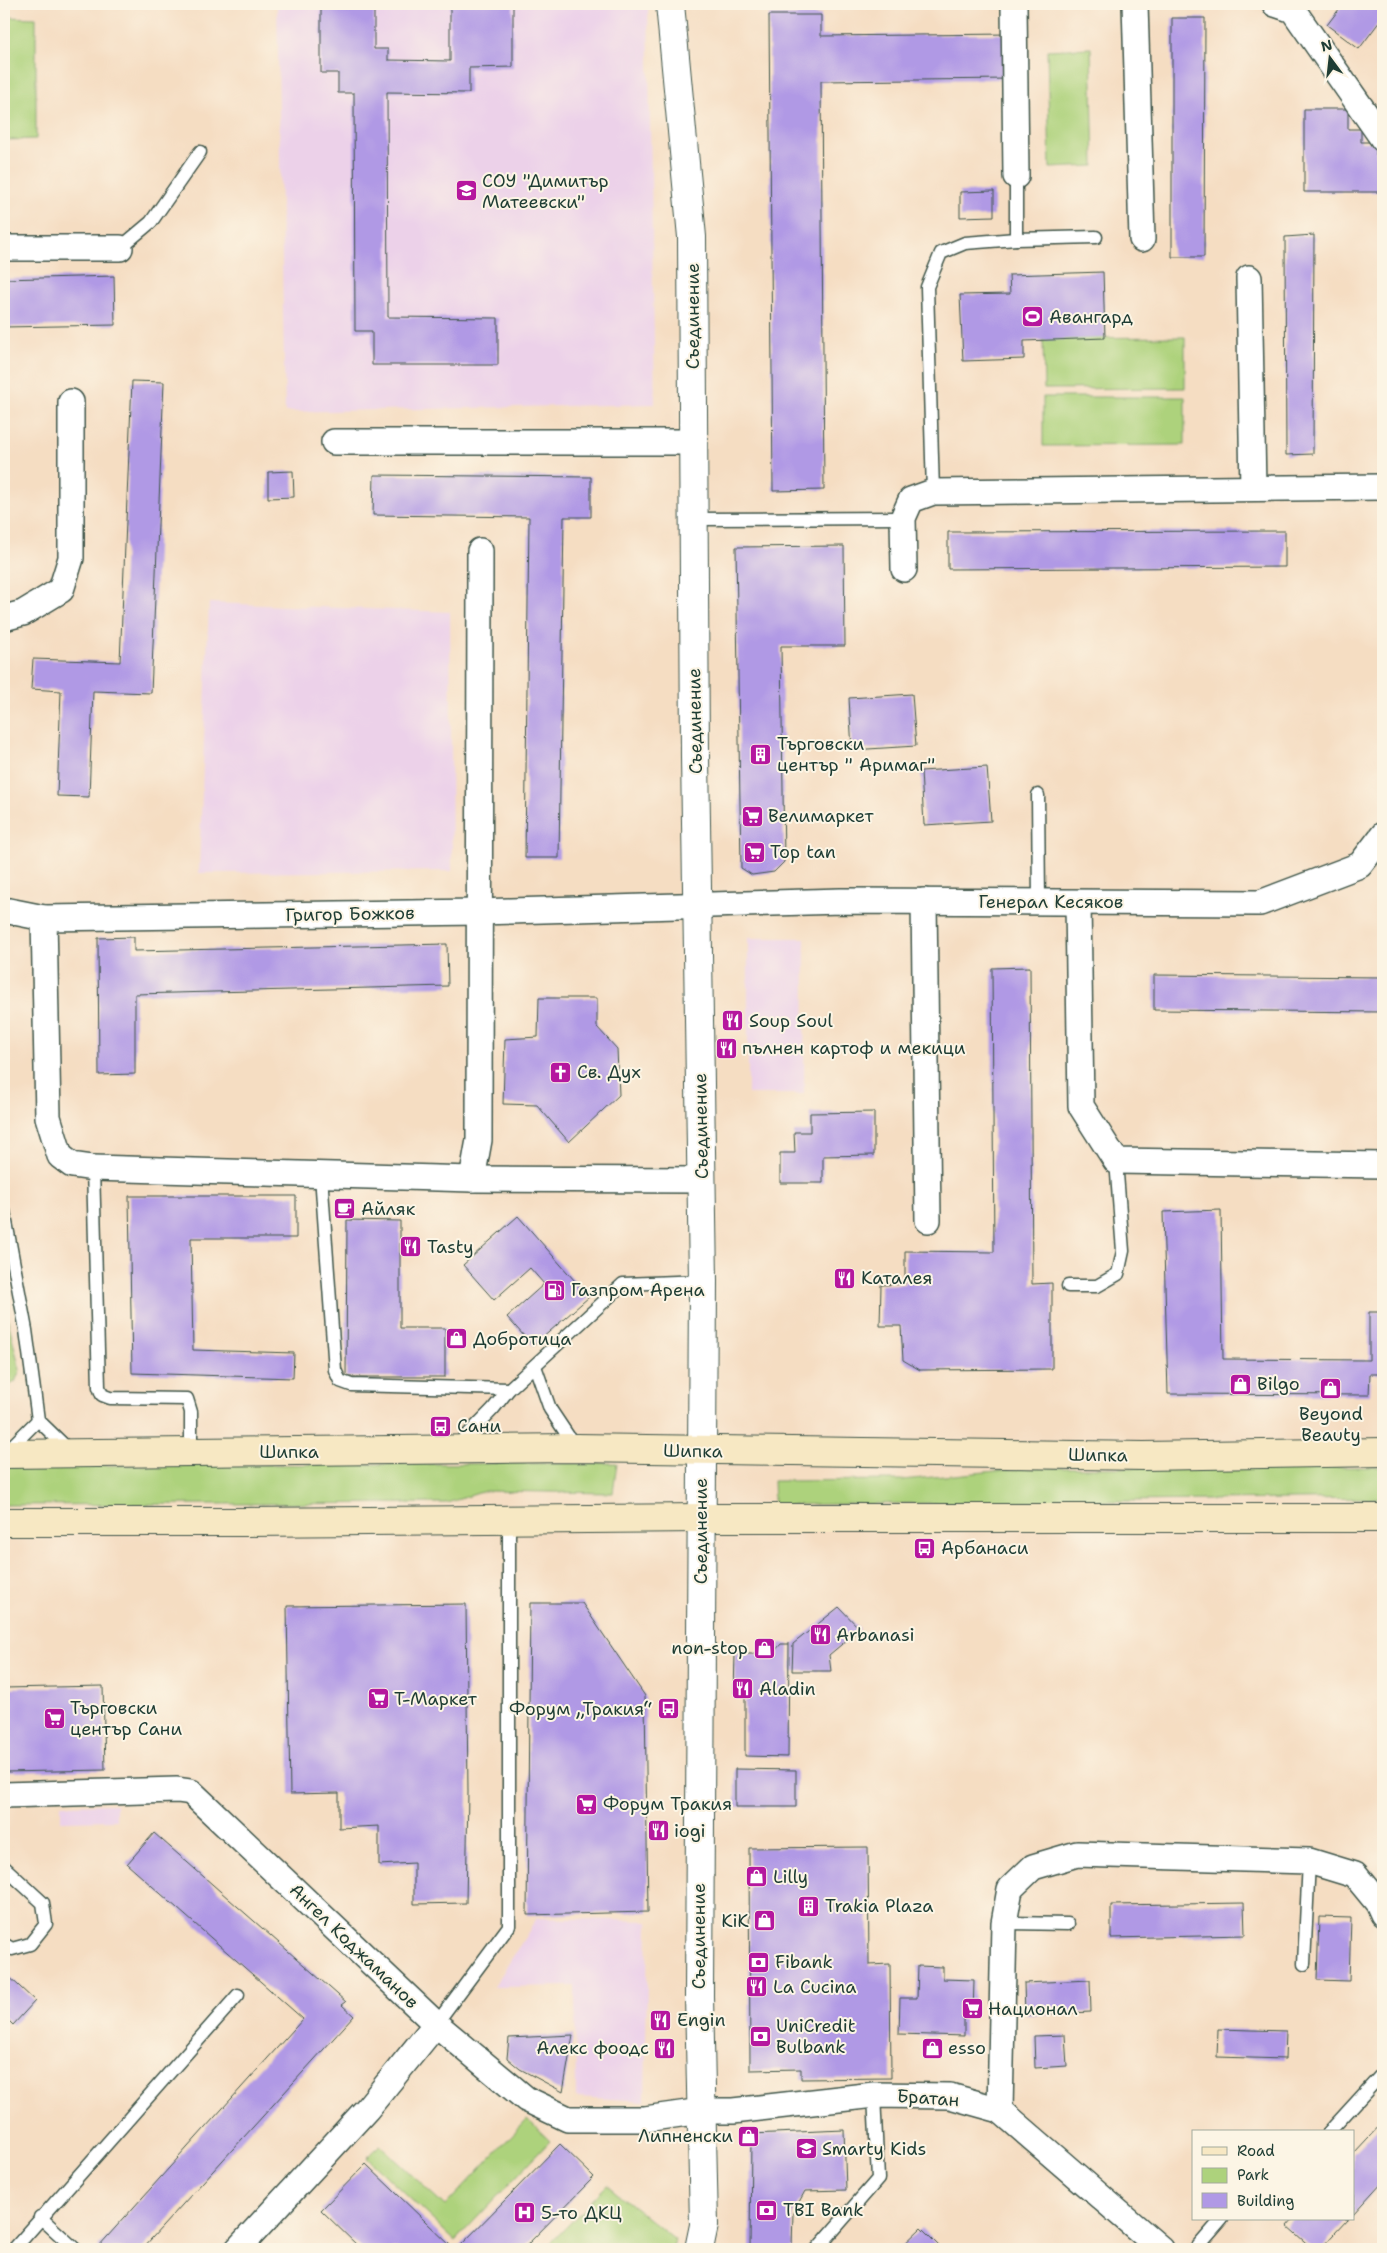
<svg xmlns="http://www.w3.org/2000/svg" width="1387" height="2253" viewBox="0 0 1387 2253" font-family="'Shantell Sans',sans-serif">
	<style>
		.built { fill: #ecd1e9 }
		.green { fill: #add27c; stroke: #668858 }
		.building { fill: #b099e5 }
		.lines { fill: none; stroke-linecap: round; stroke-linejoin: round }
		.service-casing { stroke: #3f5549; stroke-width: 15 }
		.minor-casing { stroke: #3f5549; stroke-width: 28 }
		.tertiary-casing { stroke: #3f5549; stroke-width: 30 }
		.secondary-casing { stroke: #3f5549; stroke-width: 30 }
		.service { stroke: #fff; stroke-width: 12 }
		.minor { stroke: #fff; stroke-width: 25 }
		.tertiary { stroke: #fff; stroke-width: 28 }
		.secondary { stroke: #f7e8c3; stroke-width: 28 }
		.labels { text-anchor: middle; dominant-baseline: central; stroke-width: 4; stroke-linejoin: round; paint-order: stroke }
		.poi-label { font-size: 18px; fill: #1f3d34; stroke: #fcf5e5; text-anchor: start }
		.street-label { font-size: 18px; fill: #1f3d34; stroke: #fcf5e5 }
	</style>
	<rect width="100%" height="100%" fill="#fcf5e5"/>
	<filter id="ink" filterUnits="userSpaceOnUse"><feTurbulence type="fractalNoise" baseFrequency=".02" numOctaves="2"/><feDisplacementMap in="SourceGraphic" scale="10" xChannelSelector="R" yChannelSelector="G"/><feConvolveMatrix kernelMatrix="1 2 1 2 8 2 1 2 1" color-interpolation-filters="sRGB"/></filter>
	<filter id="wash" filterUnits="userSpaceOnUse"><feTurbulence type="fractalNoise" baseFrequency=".0096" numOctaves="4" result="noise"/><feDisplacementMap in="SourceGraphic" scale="20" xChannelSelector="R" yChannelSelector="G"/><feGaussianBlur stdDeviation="1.12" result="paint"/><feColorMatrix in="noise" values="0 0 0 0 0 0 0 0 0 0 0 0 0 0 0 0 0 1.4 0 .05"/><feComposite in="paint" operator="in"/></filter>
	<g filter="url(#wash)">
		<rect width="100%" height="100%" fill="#f5ddc2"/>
		<g class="built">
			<path d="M277,4H648L655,404L285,412Z"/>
			<path d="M209,603L450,612L452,871L199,873Z"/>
			<path d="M748,938H805L804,1094H748Z"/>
			<path d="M116,1804V1820L61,1821V1805Z"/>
			<path d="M537,1918L648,1921L645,2101L576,2097L575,1986L494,1987Z"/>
		</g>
		<g class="green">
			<path d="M4,17L36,18V139L4,140Z"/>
			<path d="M1091,48L1094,166L1050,168L1047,50Z"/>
			<path d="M1185,337V388L1044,389L1043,338Z"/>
			<path d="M1043,397H1185V445L1043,446Z"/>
			<path d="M4,1304L20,1370L15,1382L4,1388Z"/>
			<path d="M617,1463L613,1493L485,1491L447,1503L4,1505V1466Z"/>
			<path d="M1383,1467V1498L774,1505L773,1481L902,1480L1027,1468Z"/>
			<path d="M527,2119L550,2141L455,2241L367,2158L380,2145L445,2206Z"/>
			<path d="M607,2185L675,2240L672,2249H545Z"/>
		</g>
		<g id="blocks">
			<g class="building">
				<path d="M321,4H374V49H388V60L450,61V4H513V67L469,68V93L387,92L388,317L498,318V365H372V331H355L354,93H338V73H321Z"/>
				<path d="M1343,4H1383V17L1359,49L1327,25Z"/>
				<path d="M769,15H821V36L1010,34V79L821,81L824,490L773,491Z"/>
				<path d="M1172,18H1205L1204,257H1172Z"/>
				<path d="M1304,109H1348V129H1361V142H1376V155H1383V192H1304Z"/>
				<path d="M994,191V216L960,217V192Z"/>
				<path d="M1314,235L1313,454L1286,455L1285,237Z"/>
				<path d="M1103,272L1105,338L1024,341V359L963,361L960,295L1010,294L1009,275Z"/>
				<path d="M114,276L115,325L4,327V279Z"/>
				<path d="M132,381L164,382L151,693L93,691L89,797L57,796L61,691L31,689L33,659L120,662Z"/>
				<path d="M293,471L294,497L268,498V472Z"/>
				<path d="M374,475L591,477V517H564L559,858H525L529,517L373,515Z"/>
				<path d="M1285,531V567L948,569V532Z"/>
				<path d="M844,546L845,646H781L784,862L774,872L752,875L741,868L736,547Z"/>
				<path d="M912,694L916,746L852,750L849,698Z"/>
				<path d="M987,767L991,821L924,825L921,771Z"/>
				<path d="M134,937V951L447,944L448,986L135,994V1074L99,1075L98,938Z"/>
				<path d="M1030,967L1032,1284L1052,1283V1369L920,1370L903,1360L901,1326H880L881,1285L905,1284V1251L994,1252L992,968Z"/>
				<path d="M1154,975L1383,977V1012L1154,1010Z"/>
				<path d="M539,998H597V1027L617,1049L619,1095L569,1142L537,1105L503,1104L505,1039L538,1037Z"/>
				<path d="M874,1112V1155L823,1156V1183H780V1153H795L794,1132H810V1113Z"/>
				<path d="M129,1196H296V1238H191L193,1350L294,1353L293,1378L132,1373Z"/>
				<path d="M1221,1210L1223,1359L1369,1360V1312H1383V1374H1370L1369,1395L1168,1394L1163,1212Z"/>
				<path d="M518,1216L589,1297L533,1346L507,1317L544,1284L530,1268L494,1300L463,1265Z"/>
				<path d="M347,1220L400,1221V1328H445V1377H346Z"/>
				<path d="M530,1603H582L645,1696L648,1912L527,1915Z"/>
				<path d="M466,1604L468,1792L466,1903L414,1904V1863L379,1865V1826L339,1828V1793L290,1794L287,1606Z"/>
				<path d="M839,1607L860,1629L829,1655L831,1671H792L793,1644Z"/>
				<path d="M781,1644H789L788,1757L745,1756V1693H734L735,1654H772Z"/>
				<path d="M103,1686L105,1770L4,1772V1688Z"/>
				<path d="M735,1769L796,1770V1807H735Z"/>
				<path d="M154,1833L346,2002L342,2005L354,2016L142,2249H100L98,2247L303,2019L127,1864Z"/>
				<path d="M868,1847L869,1965L890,1964L891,2078L801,2079V2069L750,2070L749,1848Z"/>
				<path d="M1244,1903L1245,1935L1111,1938V1905Z"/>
				<path d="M1319,1917L1351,1918L1349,1981L1317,1980Z"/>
				<path d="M918,1966L943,1967V1979L974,1980L973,2017L964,2016V2036L899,2034L900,1998H917Z"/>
				<path d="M4,1972L35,2001L13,2025L4,2016Z"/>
				<path d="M1090,1980L1091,2012L1025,2015L1024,1983Z"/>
				<path d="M1218,2029L1286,2031L1285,2059L1217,2057Z"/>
				<path d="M573,2035L563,2092L520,2069L507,2058L509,2038Z"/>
				<path d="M1065,2035L1067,2066L1035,2068L1034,2036Z"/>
				<path d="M1383,2122V2181L1353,2214V2154Z"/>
				<path d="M844,2130L846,2190L805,2191L793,2213L792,2246L789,2249H750L751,2134Z"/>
				<path d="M560,2144L594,2177L523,2249H457Z"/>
				<path d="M366,2164L454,2249H361L321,2210Z"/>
				<path d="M1293,2219H1348L1320,2249H1313L1287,2226Z"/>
				<path d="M921,2228L941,2248L899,2249Z"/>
			</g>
		</g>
	</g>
	<g filter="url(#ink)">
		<use href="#blocks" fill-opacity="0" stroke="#3f5549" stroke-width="1"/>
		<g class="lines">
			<defs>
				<g id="service">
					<path d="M1016,176V239L1096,237"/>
					<path d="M120,248L151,222L200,152"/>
					<path d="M933,492L927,287L941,253L965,243L1016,239"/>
					<path d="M694,519L903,518"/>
					<path d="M1038,795L1039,902"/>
					<path d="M93,1168L99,1387L102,1395L110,1398L187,1399L191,1412V1452"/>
					<path d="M321,1175L335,1370L340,1381L351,1385L509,1389"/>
					<path d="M4,1211L26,1330L38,1420L69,1450"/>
					<path d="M1068,1286H1097L1118,1274L1123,1251L1116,1161"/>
					<path d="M535,1366L550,1409L576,1448"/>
					<path d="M456,1447L493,1409L509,1389L623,1284L703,1281"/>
					<path d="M6,1452L38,1420"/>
					<path d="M4,1867L43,1903L46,1924L30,1944L12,1949L4,1944"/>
					<path d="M1004,1923L1068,1924"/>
					<path d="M1304,1964L1309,1861"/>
					<path d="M436,2024L509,1926V1520"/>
					<path d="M1329,2132L1383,2073"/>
					<path d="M40,2217L75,2249"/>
					<path d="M14,2249L238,1995"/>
					<path d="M817,2249L878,2179L874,2095"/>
					<path d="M1196,2249L1222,2219"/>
				</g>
				<g id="minor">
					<path d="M1014,4L1016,176"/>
					<path d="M1135,4L1142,239"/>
					<path d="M1275,4L1293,10L1383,139"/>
					<path d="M4,248H120"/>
					<path d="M1249,278L1253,488"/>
					<path d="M334,442H693"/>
					<path d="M904,569L903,518L911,500L933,492L1383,487"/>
					<path d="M4,618L23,613L61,590L71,558V402"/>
					<path d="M924,901L928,1220"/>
					<path d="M1078,903L1081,1106L1116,1161L1383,1165"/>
					<path d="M4,910L44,918L479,912L841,901L1260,903L1360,865L1383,835"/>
					<path d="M44,918L48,1117L60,1156L72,1165L93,1168L472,1179L479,1140L480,551"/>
					<path d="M472,1179L701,1180"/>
					<path d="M4,1795L177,1790L191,1792L436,2024L526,2099L568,2119H645L702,2111H733L874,2095L950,2096L1000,2110L1161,2249"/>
					<path d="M1000,2110L1004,1923L1010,1889L1033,1867L1077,1854L1309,1861L1355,1875L1378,1903L1383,1914"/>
					<path d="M238,2249L367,2109L436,2024"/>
				</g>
				<path id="tertiary" d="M670,4L692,237L695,757L703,1281L699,1996L704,2225L699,2249"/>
				<g id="secondary">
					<path d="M4,1454L576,1448L1144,1456L1383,1452"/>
					<path d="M4,1522H247L702,1518H1383"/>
				</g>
			</defs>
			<use href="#service" class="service-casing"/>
			<use href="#minor" class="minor-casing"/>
			<use href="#tertiary" class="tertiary-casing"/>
			<use href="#secondary" class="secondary-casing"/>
			<use href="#service" class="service"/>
			<use href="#minor" class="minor"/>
			<use href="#tertiary" class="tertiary"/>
			<use href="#secondary" class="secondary"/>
		</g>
	</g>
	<defs>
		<symbol id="school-square" viewBox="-11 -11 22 22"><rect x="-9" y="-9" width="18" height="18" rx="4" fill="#b5179e" stroke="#fcf5e5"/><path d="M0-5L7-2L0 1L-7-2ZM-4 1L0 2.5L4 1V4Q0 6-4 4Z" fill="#fff"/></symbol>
		<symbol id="stadium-square" viewBox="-11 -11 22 22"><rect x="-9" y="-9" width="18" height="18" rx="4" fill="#b5179e" stroke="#fcf5e5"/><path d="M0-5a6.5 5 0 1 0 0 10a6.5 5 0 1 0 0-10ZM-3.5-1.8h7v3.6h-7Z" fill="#fff"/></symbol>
		<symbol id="building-square" viewBox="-11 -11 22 22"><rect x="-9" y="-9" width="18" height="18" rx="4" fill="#b5179e" stroke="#fcf5e5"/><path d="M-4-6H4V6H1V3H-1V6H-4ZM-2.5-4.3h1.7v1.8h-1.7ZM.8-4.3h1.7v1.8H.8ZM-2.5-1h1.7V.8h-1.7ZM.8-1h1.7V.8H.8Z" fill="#fff"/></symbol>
		<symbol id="supermarket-square" viewBox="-11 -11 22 22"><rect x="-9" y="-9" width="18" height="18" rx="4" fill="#b5179e" stroke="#fcf5e5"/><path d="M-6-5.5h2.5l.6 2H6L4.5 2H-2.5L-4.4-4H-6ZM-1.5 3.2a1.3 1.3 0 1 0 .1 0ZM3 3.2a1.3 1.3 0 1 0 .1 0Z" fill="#fff"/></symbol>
		<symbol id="restaurant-square" viewBox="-11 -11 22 22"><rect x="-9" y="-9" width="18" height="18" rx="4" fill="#b5179e" stroke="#fcf5e5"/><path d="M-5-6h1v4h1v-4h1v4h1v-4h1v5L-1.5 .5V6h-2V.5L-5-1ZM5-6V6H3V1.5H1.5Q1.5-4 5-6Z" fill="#fff"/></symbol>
		<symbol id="church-square" viewBox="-11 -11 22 22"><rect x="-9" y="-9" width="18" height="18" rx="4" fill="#b5179e" stroke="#fcf5e5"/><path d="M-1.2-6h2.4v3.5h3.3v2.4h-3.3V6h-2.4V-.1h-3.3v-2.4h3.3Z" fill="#fff"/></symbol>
		<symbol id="cafe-square" viewBox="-11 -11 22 22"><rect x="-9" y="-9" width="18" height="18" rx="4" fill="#b5179e" stroke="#fcf5e5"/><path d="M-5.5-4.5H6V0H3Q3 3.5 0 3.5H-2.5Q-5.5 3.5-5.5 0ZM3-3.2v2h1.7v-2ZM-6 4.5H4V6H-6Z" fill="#fff"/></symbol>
		<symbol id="fuel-square" viewBox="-11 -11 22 22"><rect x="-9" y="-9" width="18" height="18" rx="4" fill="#b5179e" stroke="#fcf5e5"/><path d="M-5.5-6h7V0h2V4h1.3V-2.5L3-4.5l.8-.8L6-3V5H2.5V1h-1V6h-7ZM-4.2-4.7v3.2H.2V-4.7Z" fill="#fff"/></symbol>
		<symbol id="shop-square" viewBox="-11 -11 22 22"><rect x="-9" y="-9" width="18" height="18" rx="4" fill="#b5179e" stroke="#fcf5e5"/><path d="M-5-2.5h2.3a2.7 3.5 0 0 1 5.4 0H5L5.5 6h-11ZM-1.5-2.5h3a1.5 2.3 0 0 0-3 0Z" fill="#fff"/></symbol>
		<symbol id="bus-square" viewBox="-11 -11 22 22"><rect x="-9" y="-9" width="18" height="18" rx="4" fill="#b5179e" stroke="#fcf5e5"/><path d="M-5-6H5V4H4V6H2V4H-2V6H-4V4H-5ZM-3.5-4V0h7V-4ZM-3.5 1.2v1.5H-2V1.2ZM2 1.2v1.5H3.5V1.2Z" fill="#fff"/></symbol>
		<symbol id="bank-square" viewBox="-11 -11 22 22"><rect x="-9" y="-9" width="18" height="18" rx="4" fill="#b5179e" stroke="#fcf5e5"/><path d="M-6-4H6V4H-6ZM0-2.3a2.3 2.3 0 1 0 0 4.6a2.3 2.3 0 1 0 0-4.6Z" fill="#fff"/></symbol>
		<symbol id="hospital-square" viewBox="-11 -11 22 22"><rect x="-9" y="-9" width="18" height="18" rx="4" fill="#b5179e" stroke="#fcf5e5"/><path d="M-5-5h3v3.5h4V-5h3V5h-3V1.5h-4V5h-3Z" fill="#fff"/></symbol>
	</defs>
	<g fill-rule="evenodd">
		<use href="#school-square" x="454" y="178" width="25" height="25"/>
		<use href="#stadium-square" x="1020" y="304" width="25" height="25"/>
		<use href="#building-square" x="748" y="742" width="25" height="25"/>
		<use href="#supermarket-square" x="740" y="804" width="25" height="25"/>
		<use href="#supermarket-square" x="742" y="840" width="25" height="25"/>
		<use href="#restaurant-square" x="720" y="1008" width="25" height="25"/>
		<use href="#restaurant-square" x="714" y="1036" width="25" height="25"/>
		<use href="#church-square" x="548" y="1060" width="25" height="25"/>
		<use href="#cafe-square" x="332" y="1196" width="25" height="25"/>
		<use href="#restaurant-square" x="398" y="1234" width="25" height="25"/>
		<use href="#restaurant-square" x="832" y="1266" width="25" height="25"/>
		<use href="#fuel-square" x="542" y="1278" width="25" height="25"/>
		<use href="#shop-square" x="444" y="1326" width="25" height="25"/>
		<use href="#shop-square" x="1228" y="1372" width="25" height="25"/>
		<use href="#shop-square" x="1318" y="1376" width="25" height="25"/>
		<use href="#bus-square" x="428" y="1414" width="25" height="25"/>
		<use href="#bus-square" x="912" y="1536" width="25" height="25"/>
		<use href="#restaurant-square" x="808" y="1622" width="25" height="25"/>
		<use href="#shop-square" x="752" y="1636" width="25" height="25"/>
		<use href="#restaurant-square" x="730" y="1676" width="25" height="25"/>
		<use href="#supermarket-square" x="366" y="1686" width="25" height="25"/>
		<use href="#bus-square" x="656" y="1696" width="25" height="25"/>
		<use href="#supermarket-square" x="42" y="1706" width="25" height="25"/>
		<use href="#supermarket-square" x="574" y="1792" width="25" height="25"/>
		<use href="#restaurant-square" x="646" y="1818" width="25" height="25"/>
		<use href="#shop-square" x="744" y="1864" width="25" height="25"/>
		<use href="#building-square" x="796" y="1894" width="25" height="25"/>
		<use href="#shop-square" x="752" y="1908" width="25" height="25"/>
		<use href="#bank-square" x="746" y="1950" width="25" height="25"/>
		<use href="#restaurant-square" x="744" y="1974" width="25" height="25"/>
		<use href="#supermarket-square" x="960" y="1996" width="25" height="25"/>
		<use href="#restaurant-square" x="648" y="2008" width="25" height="25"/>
		<use href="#bank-square" x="748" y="2024" width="25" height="25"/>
		<use href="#restaurant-square" x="652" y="2036" width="25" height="25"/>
		<use href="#shop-square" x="920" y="2036" width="25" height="25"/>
		<use href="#shop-square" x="736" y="2124" width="25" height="25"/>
		<use href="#school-square" x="794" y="2136" width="25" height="25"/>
		<use href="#bank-square" x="754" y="2198" width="25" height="25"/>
		<use href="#hospital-square" x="512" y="2200" width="25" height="25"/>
	</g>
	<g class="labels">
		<g class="poi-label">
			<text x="482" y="181">СОУ "Димитър<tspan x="482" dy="21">Матеевски"</tspan></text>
			<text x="1049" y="317">Авангард</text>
			<text x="777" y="744">Търговски<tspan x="777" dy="21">център " Аримаг"</tspan></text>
			<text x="768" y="816">Велимаркет</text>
			<text x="770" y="852">Top tan</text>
			<text x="749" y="1021">Soup Soul</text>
			<text x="742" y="1048">пълнен картоф и мекици</text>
			<text x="577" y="1072">Св. Дух</text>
			<text x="361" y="1209">Айляк</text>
			<text x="427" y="1247">Tasty</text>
			<text x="861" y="1278">Каталея</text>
			<text x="571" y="1290">Газпром Арена</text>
			<text x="473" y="1339">Добротица</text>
			<text x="1257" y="1384">Bilgo</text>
			<text x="1331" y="1414" text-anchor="middle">Beyond<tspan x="1331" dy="21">Beauty</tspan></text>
			<text x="457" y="1426">Сани</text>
			<text x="941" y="1548">Арбанаси</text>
			<text x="836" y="1635">Аrbanasi</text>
			<text x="748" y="1648" text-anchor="end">non-stop</text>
			<text x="759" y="1689">Аladin</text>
			<text x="394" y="1699">Т-Маркет</text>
			<text x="70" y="1708">Търговски<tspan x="70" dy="21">център Сани</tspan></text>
			<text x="652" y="1709" text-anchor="end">Форум „Тракия“</text>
			<text x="603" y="1804">Форум Тракия</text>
			<text x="674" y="1831">iogi</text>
			<text x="773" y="1877">Lilly</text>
			<text x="825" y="1906">Trakia Plaza</text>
			<text x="749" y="1921" text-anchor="end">KiK</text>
			<text x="775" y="1962">Fibank</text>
			<text x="773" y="1987">La Cucina</text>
			<text x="988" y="2009">Национал</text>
			<text x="677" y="2020">Engin</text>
			<text x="776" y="2026">UniCredit<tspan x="776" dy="21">Bulbank</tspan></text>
			<text x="649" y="2048" text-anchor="end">Алекс фоодс</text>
			<text x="948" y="2048">esso</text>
			<text x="733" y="2136" text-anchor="end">Липненски</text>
			<text x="822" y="2149">Smarty Kids</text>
			<text x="783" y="2210">TBI Bank</text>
			<text x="541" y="2213">5-то ДКЦ</text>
		</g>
		<g class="street-label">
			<text transform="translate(693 316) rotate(-90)">Съединение</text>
			<text transform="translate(695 721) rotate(-91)">Съединение</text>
			<text x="1051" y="902">Генерал Кесяков</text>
			<text transform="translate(350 914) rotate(-1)">Григор Божков</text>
			<text transform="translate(701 1126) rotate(-91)">Съединение</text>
			<text transform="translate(693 1451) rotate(1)">Шипка</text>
			<text x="289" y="1452">Шипка</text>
			<text transform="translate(1098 1455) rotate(1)">Шипка</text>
			<text transform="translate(701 1531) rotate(-90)">Съединение</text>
			<text transform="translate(699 1936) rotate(-90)">Съединение</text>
			<text transform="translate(354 1946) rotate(44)">Ангел Коджаманов</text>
			<text transform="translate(928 2098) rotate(4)">Братан</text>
		</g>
	</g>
	<rect width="1387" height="2253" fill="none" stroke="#fcf5e5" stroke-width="20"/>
	<rect x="1192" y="2130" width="162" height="90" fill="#fcf5e5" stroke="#a4ab9e"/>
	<rect x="1202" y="2147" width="25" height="8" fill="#f7e8c3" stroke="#a4ab9e"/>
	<text x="1237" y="2156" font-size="15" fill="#1f3d34">Road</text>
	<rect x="1202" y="2168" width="25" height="15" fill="#add27c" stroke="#a4ab9e"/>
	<text x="1237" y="2180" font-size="15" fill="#1f3d34">Park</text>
	<rect x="1202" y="2193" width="25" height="15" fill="#b099e5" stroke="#a4ab9e"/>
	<text x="1237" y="2206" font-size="15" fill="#1f3d34">Building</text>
	<g transform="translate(1330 58) rotate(345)" stroke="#fcf5e5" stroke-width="4" paint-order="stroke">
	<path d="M0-4L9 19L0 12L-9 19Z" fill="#1f3d34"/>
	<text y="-8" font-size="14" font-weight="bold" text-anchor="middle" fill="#1f3d34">N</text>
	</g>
</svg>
